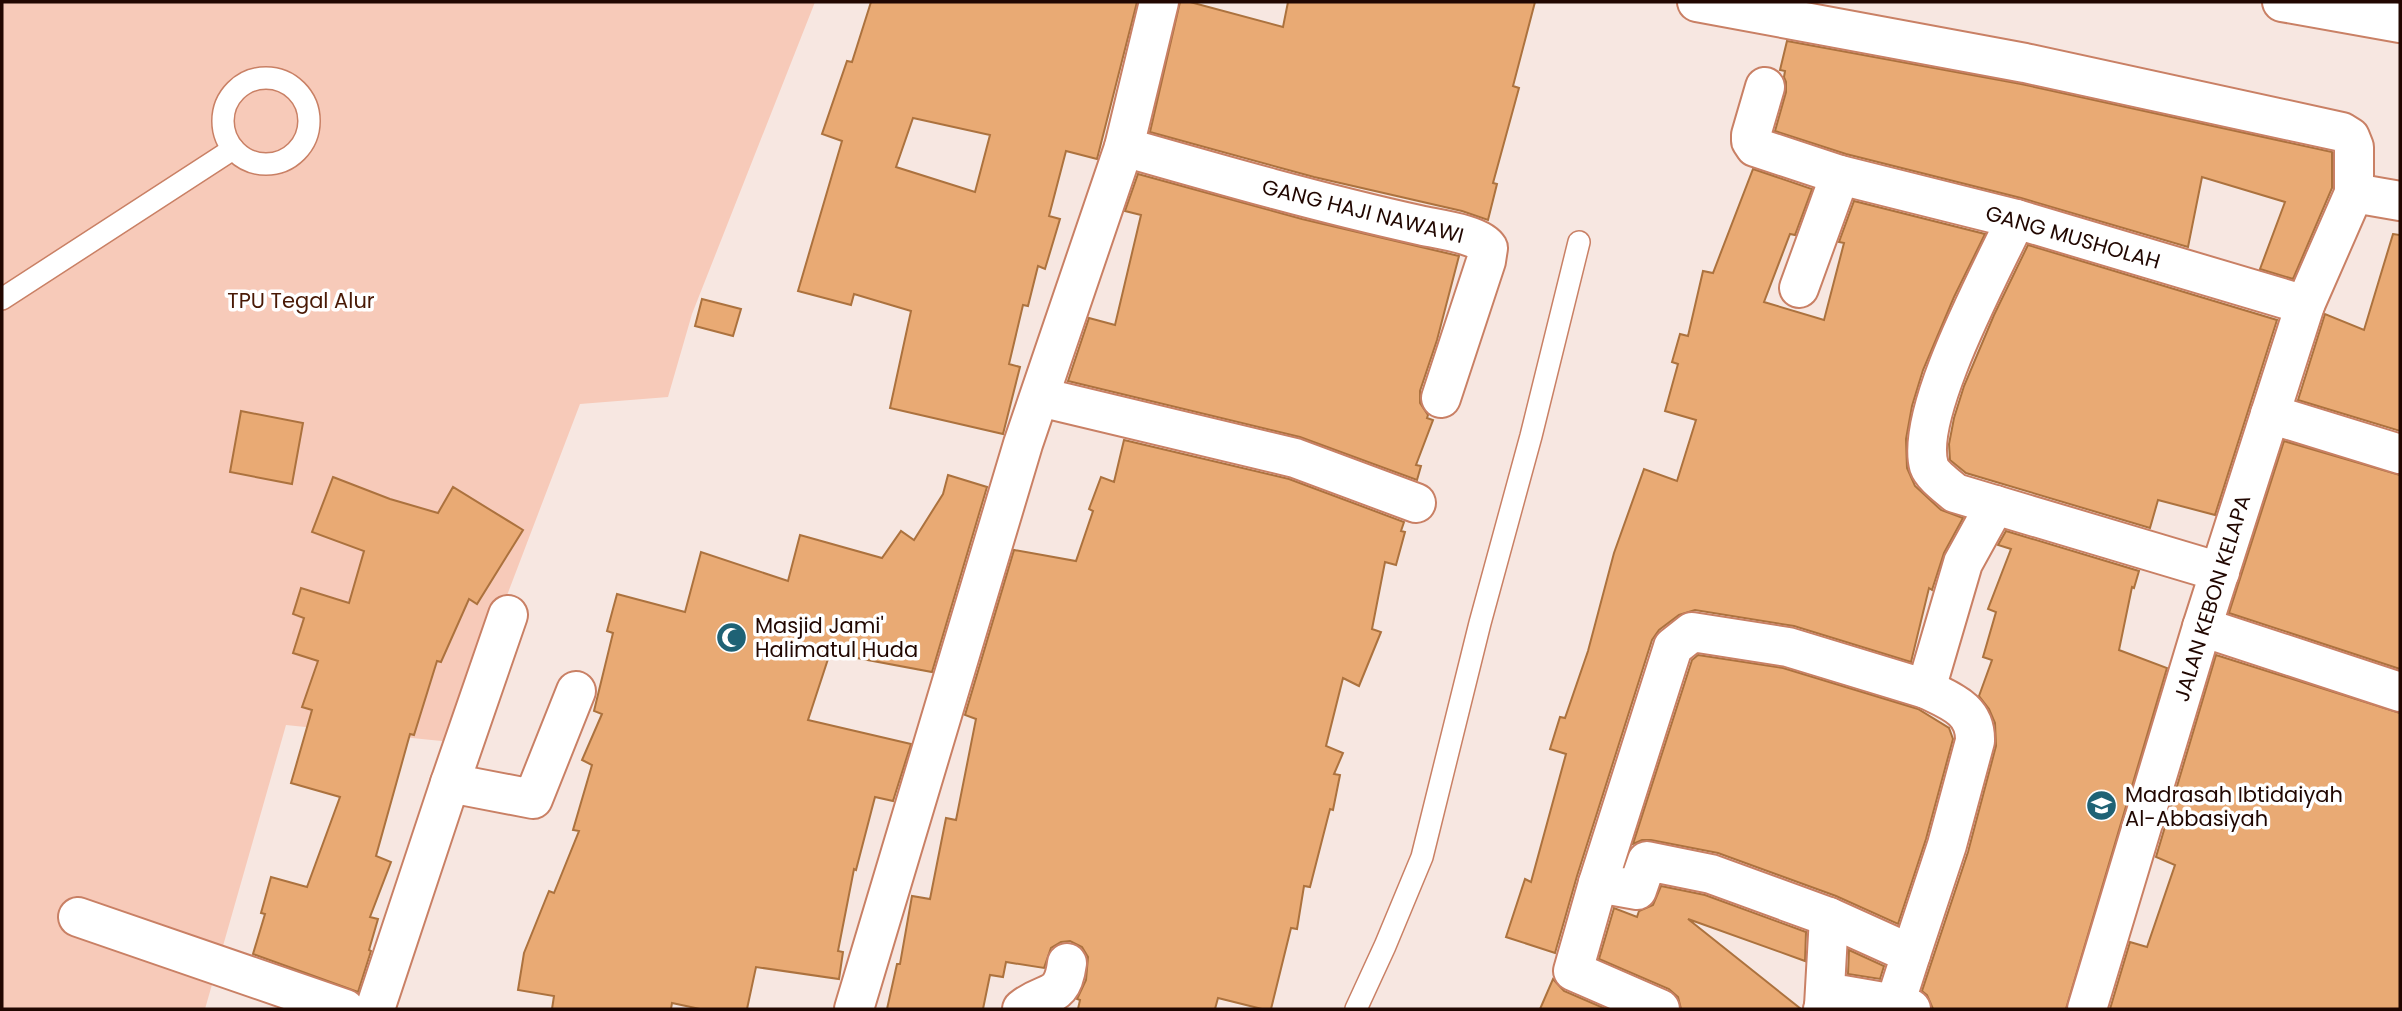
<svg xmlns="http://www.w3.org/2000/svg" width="2402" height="1011" viewBox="0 0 2402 1011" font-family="Poppins,sans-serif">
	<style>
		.green { fill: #f7cab9 }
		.building { fill: #e9aa74; stroke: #ac723e; stroke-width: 2; fill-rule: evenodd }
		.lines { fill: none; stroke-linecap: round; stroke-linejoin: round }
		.lane-casing { stroke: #c98065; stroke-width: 24 }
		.street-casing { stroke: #c98065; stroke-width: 42 }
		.highway-casing { stroke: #c98065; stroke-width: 42 }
		.lane { stroke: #fff; stroke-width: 21 }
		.street { stroke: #fff; stroke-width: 38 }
		.highway { stroke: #fff; stroke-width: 38 }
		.labels { text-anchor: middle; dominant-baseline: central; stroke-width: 7; stroke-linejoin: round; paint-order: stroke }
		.street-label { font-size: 21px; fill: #210701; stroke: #fff }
		.park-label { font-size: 21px; fill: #491905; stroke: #fff }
		.poi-label { font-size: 21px; fill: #210701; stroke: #fff; text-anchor: start }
	</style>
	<rect width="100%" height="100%" fill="#f7e7e1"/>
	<path class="green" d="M2,2H815L692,314L668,397L580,404L451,742L286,725L205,1009H2Z"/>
	<g class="building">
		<path d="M871,2H1137L1097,159L1066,151L1049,216L1060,219L1045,269L1038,266L1028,306L1023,305L1009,364L1020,367L1003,434L890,408L911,311L854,294L851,305L798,291L842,141L822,134L847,61L852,62ZM913,118L990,135L975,192L896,167Z"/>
		<path d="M1180,2H1190L1283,27L1288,2H1535L1513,86L1519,88L1493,183L1497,184L1488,220L1462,211L1314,177L1150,132Z"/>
		<path d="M1787,41L2021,84L2332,152V188L2293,279L2260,269L2285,202L2202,177L2188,247L2021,198L1846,154L1775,131L1786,92V82L1784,77L1785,71L1780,70Z"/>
		<path d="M1753,169L1812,189L1795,235L1790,234L1764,302L1824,320L1844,243L1839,242L1854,201L1985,234L1954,297L1923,370L1912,406L1906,439L1907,468L1915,486L1941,510L1963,518L1944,553L1932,590L1929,588L1911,662L1794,626L1695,610L1679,615L1659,630L1652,640L1577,876L1555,953L1506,937L1525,879L1531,882L1566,754L1550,749L1560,717L1565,718L1588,651L1614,553L1644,469L1677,481L1696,420L1665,411L1678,364L1672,362L1680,334L1688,336L1703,271L1713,273Z"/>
		<path d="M1138,174L1302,219L1459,256L1437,340L1420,391V403L1428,415L1427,418L1433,420L1416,465L1421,466L1417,480L1300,437L1068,381L1089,318L1115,325L1141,215L1125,211Z"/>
		<path d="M2393,234L2400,235V431L2298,400L2325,314L2364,330Z"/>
		<path d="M2028,245L2277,320L2215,515L2158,500L2150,528L1966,473L1950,460L1949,444L1954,418L1964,386L1994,315Z"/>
		<path d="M702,299L741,309L733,336L695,326Z"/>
		<path d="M241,411L303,423L292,484L230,472Z"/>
		<path d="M1124,440L1289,479L1404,522L1401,531L1405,532L1396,565L1385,562L1372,629L1381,632L1359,686L1343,678L1326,746L1343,753L1334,774L1340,775L1333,810L1330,809L1310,887L1304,886L1297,929L1291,928L1271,1009H1262L1218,998L1215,1009H1078L1080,1000L1077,999L1086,980L1088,957L1082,947L1070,941L1061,942L1051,948L1044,968L1006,962L1003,977L990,975L983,1009H887L897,964H900L912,896L930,899L946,818L956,820L976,719L965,715L1014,550L1076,561L1093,511L1089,509L1101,477L1114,482Z"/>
		<path d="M2284,441L2400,475V669L2229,613Z"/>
		<path d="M948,475L987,487L932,672L830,653L808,720L911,744L893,801L875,797L856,870L854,869L838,951L843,952L839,979L756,967L747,1009H700L672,1003L671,1009H552L554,996L518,990L524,953L549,891L554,893L579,831L573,830L592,765L582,760L602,714L594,711L613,633L607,631L617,594L685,612L701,552L788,581L800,535L882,558L901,531L914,540L943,494Z"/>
		<path d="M333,477L390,499L438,513L453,487L523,530L477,604L469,599L441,662L437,661L414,735L410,734L376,856L391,862L370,917L378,919L369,950L371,951L358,992L253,954L265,914L261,913L271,877L307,887L340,797L291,783L312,710L302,707L318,661L293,653L304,618L293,614L301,588L349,603L364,551L312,532Z"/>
		<path d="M2006,531L2139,571L2134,588L2132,587L2119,650L2167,668L2066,1009H1933L1927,995L1922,991L1968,852L1996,746L1995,723L1989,709L1979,696L1992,660L1983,657L1996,612L1988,609L2011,549L1998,545Z"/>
		<path d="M1698,655L1783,668L1918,709L1949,728L1953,739L1926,839L1898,924L1836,896L1718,853L1651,840H1642L1633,844L1692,660Z"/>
		<path d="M2216,655L2400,713V1009H2110L2130,942L2147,947L2175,865L2156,857Z"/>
		<path d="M1661,886L1705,895L1806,932L1805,961L1688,919L1801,1009H1681L1678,997L1669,989L1599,959L1614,908L1637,917L1639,911L1653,905Z"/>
		<path d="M1849,950L1884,966L1880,979L1848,974Z"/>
		<path d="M1553,979L1564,991L1606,1009H1540Z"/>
	</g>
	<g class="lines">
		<defs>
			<g id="lane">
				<circle cx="266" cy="121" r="43"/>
				<path d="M2,299L233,149"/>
				<path d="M1356,1009L1385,946L1422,857L1480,623L1531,436L1579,242"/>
			</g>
			<g id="street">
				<path d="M1697,2L2025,63L2342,132L2350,137L2354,147V193L2305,305L2202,627L2087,1009"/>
				<path d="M1765,87L1751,135V141L1755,147L1840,175L2016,219L2305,305"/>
				<path d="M1124,147C1222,175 1320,203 1419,225C1436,229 1480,234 1488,248L1486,261L1441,398"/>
				<path d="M2354,193L2400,201"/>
				<path d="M2016,219C1992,271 1914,413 1929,466C1932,475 1947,486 1955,493L2220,572"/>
				<path d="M1799,288L1840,175"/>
				<path d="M1040,397L1295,458L1416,503"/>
				<path d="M2270,414L2400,454"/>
				<path d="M2202,627L2400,692"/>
				<path d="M450,783L508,615"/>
				<path d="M1598,883L1573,971L1660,1009"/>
				<path d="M78,917L345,1009"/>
				<path d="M1911,954L1947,845L1975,741C1976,709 1950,701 1926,689"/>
				<path d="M1895,1004L1911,954L1829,917L1711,874L1647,861L1637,890L1598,883L1673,647L1692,632L1788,647L1926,689L1963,563L1995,505"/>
				<path d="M1824,1006L1829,917"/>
				<path d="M375,1009L450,783L533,799L576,691"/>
				<path d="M854,1009L1023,444L1124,147L1159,2"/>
				<path d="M1022,1009C1046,989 1062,1002 1067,963"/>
				<path d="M1823,1009L1843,995L1895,1004L1911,1009"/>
			</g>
			<path id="highway" d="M2282,2L2400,23"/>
		</defs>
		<use href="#lane" class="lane-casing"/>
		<use href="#street" class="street-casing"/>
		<use href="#highway" class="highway-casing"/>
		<use href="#lane" class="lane"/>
		<use href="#street" class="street"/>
		<use href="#highway" class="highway"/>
	</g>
	<defs>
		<symbol id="mosque-disc" viewBox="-11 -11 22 22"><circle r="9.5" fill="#1f6275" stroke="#fff"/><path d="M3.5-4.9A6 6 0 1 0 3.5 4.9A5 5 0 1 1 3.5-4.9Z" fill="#fff"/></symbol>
		<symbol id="school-disc" viewBox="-11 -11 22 22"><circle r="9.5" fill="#1f6275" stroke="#fff"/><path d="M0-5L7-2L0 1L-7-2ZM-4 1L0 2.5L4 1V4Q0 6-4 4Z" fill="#fff"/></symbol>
	</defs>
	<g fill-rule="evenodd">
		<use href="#mosque-disc" x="714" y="620" width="35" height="35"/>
		<use href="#school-disc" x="2084" y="788" width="35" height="35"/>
	</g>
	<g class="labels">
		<g class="street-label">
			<text transform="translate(1363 211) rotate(14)">GANG HAJI NAWAWI</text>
			<text transform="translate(2073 237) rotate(16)">GANG MUSHOLAH</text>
			<text transform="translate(2212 598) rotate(-73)">JALAN KEBON KELAPA</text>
		</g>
		<g class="park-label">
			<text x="301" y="300">TPU Tegal Alur</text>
		</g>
		<g class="poi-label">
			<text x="755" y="625">Masjid Jami'<tspan x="755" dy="24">Halimatul Huda</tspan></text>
			<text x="2125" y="794">Madrasah Ibtidaiyah<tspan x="2125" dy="24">Al-Abbasiyah</tspan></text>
		</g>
	</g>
	<rect width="2402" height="1011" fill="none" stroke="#210701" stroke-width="7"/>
</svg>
